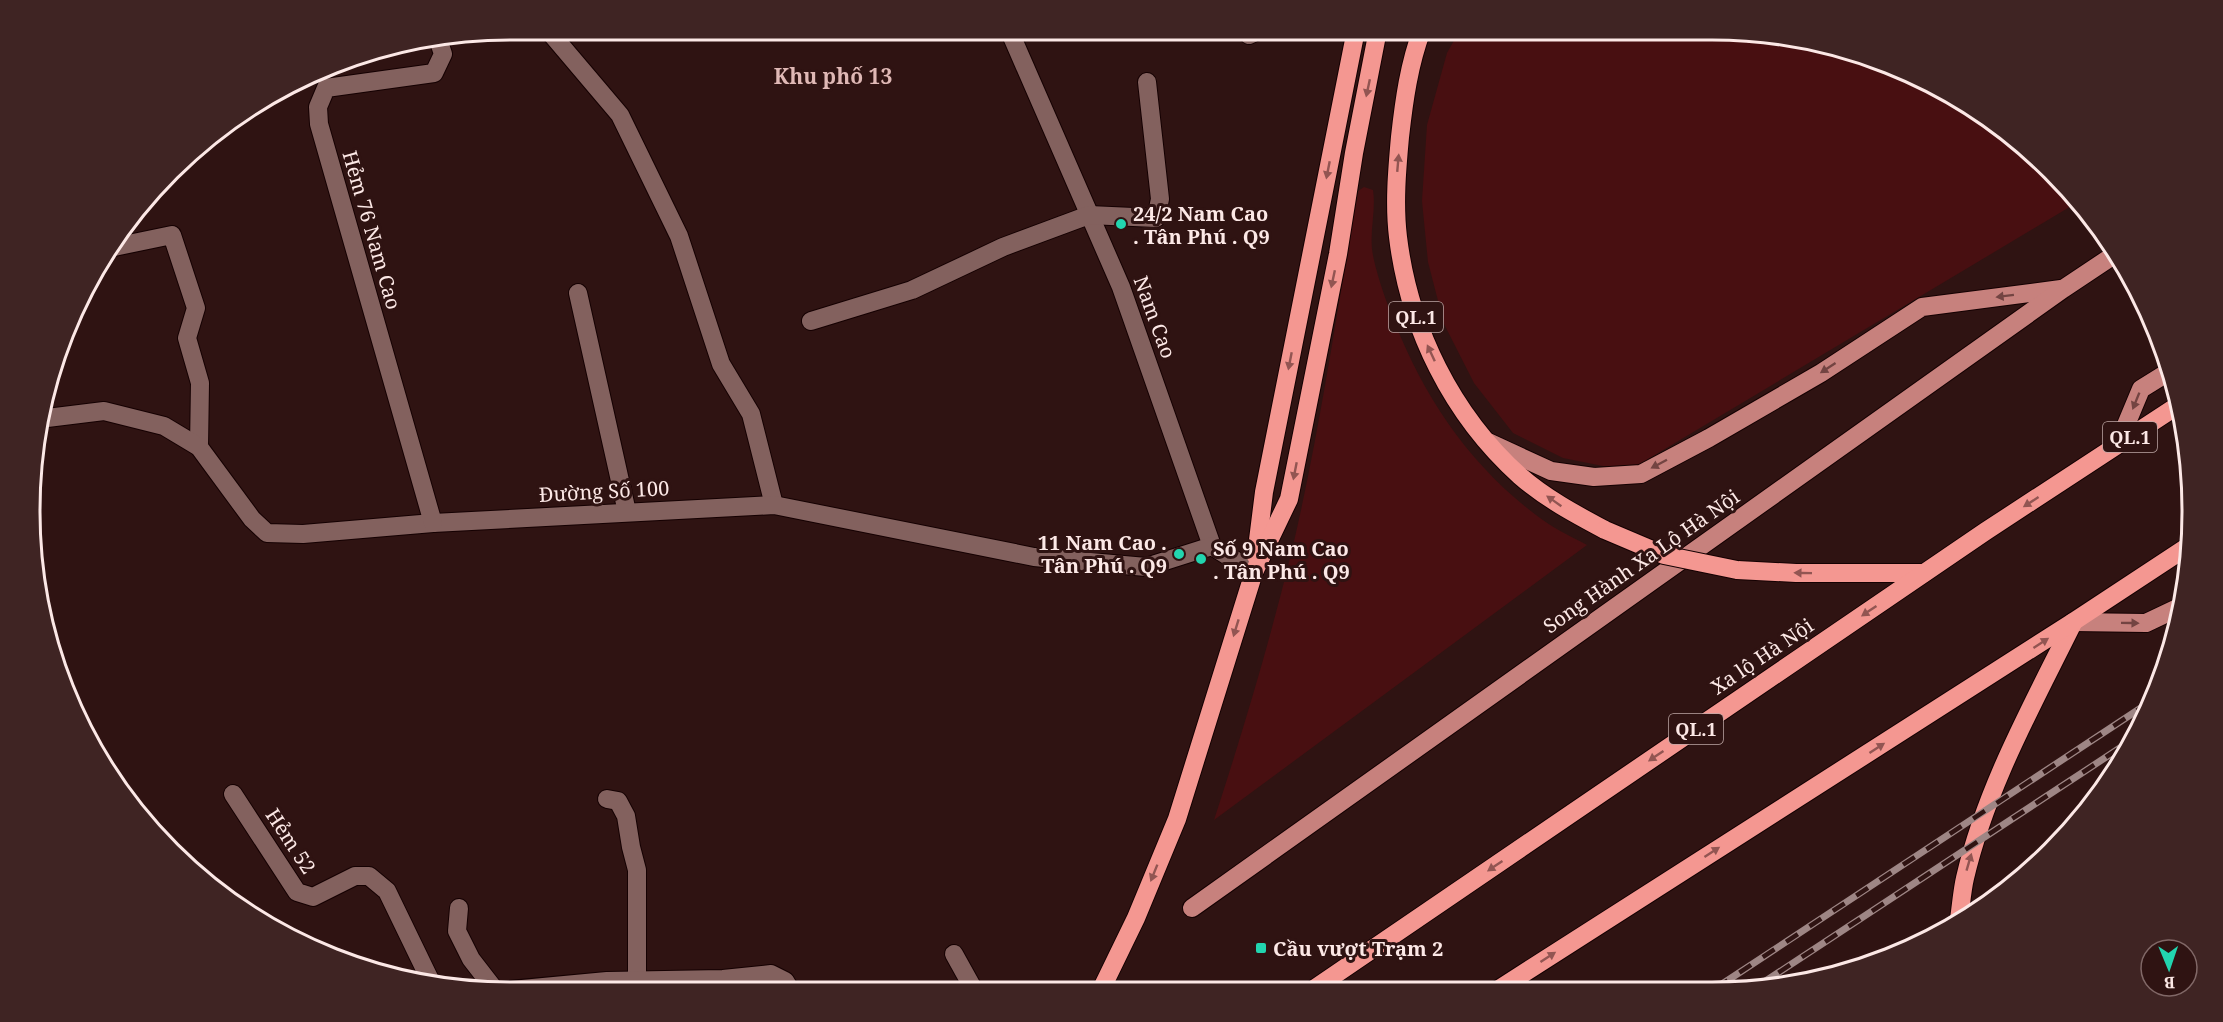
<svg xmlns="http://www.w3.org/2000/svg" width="2223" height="1022" viewBox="0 0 2223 1022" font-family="'Noto Serif',serif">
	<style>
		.green { fill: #480f11 }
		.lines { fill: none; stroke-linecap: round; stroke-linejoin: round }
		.minor-casing { stroke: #150102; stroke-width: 20 }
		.major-casing { stroke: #150102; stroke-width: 20 }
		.highway-casing { stroke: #150102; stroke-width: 20 }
		.minor { stroke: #83615e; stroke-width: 18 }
		.major { stroke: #c7817d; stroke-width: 18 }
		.highway { stroke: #f49791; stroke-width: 18 }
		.rail-casing { stroke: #9e8685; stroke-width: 7 }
		.rail { stroke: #2f1312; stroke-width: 4.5; stroke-dasharray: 14; stroke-linecap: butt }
		.highway-bridge-casing { stroke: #150102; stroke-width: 20; stroke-linecap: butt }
		.highway-bridge { stroke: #f49791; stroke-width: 18 }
		.oneway { fill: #925552 }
		.oneway2 { fill: #734442 }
		.poi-dot { fill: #22d5af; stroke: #2f1312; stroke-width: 2 }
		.labels { text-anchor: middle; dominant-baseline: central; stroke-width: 6; stroke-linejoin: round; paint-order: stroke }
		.shield { fill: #2f1312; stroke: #bea8a6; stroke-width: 1.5 }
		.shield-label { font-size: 18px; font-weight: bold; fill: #fce8e6 }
		.poi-label { font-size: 20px; font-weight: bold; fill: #fce8e6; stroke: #2f1312; text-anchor: start }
		.street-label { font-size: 20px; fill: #fce8e6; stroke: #2f1312 }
		.neighbourhood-label { font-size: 21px; font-weight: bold; fill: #dfb8b5; stroke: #2f1312 }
		.rim { fill: none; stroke: #fce8e6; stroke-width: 3 }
	</style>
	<rect width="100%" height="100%" fill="#2f1312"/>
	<g class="green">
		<path d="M1460,30H1712L1806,39L1896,66L1979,111L2052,171L2078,202L1628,471L1563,458L1513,433L1474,383L1444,324L1428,262L1422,201L1427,125L1447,53Z"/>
		<path d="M1364,187L1373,190C1376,209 1370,229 1372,249C1374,267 1387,305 1395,323C1425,399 1470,465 1536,515C1551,527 1570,536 1587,545L1214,820C1243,731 1270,641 1292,550C1319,435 1336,318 1356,202L1358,191Z"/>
	</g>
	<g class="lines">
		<defs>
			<g id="minor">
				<path d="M548,30L620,115L679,236L721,364L751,414L774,505"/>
				<path d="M1009,30L1121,287L1212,546L1254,572"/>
				<path d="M1249,35L1260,30"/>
				<path d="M114,247L172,235L196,308L187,338L200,383L199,447"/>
				<path d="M578,293L627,512"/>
				<path d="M811,321L912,290L1003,247L1089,215L1156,218L1160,199L1147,82"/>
				<path d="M39,419L104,411L164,426L199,447L252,519L267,533L303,534L433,523L774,505L1034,557L1146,567L1212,546"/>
				<path d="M433,523L319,124L318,107L326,88L434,73L443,54L439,42"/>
				<path d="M233,794L297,892L313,897L355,876H369L387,891L432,984"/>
				<path d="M607,799L618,801L626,816L631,847L637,870V980"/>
				<path d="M459,908L457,931L471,959L495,990"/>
				<path d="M954,954L974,990"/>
				<path d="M499,991L607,981L723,979L771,974L785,981L791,991"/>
			</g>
			<g id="major">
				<path d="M1488,442L1551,471L1594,477L1641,474L1709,438L1821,373L1922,307L2061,289"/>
				<path d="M2118,444L2141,389L2170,371"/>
				<path d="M2073,622L2146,623L2184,605"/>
				<path d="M1192,908L2063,289L2117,253"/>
			</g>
			<g id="highway">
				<path d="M1422,30C1409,64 1404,101 1400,137C1397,170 1394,204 1398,237C1409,328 1452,415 1520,476C1545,498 1575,514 1605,530"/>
				<path d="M1256,556L1264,492L1356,30"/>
				<path d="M1737,570L1796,573H1924"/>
				<path d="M1959,919C1961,906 1962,891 1965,878C1986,788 2032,706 2073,623"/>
				<path d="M1314,989L1986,531L2180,404"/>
				<path d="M1499,989L2073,622L2190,545"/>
				<path d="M1101,990L1136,918L1177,819L1254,572L1289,499L1338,254L1354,153L1378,30"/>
			</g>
		</defs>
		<use href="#minor" class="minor-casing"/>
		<use href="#major" class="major-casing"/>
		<use href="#highway" class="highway-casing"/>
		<use href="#minor" class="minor"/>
		<use href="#major" class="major"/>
		<use href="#highway" class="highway"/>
		<defs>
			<g id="rail">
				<path d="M1716,988L2153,700"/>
				<path d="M1755,988L2129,742"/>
			</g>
		</defs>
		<use href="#rail" class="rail-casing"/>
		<use href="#rail" class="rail"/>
		<defs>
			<path id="highway-bridge" d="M1605,530L1664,555L1737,570"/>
		</defs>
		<use href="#highway-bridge" class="highway-bridge-casing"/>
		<use href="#highway-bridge" class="highway-bridge"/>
	</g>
	<defs><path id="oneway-solid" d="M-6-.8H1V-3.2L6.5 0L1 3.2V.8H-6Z" transform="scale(1.5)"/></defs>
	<g class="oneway">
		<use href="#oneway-solid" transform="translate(1368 88) rotate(102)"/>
		<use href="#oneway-solid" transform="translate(1398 163) rotate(-85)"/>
		<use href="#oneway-solid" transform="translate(1328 170) rotate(101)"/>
		<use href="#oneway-solid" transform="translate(1333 279) rotate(102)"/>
		<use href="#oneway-solid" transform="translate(1431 353) rotate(-115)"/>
		<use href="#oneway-solid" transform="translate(1290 361) rotate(101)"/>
		<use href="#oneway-solid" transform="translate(1295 471) rotate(101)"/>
		<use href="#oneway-solid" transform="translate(1554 501) rotate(-145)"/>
		<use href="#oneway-solid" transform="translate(2031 502) rotate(147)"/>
		<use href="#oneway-solid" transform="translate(1803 573) rotate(-179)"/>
		<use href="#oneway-solid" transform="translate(1869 611) rotate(146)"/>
		<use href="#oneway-solid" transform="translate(1236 628) rotate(107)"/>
		<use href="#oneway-solid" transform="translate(2041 643) rotate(-33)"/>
		<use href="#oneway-solid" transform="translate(1877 748) rotate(-33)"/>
		<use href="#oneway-solid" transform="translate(1656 756) rotate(146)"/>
		<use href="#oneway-solid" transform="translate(1712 852) rotate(-33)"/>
		<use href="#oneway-solid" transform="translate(1969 862) rotate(-74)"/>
		<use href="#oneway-solid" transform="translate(1495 866) rotate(146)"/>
		<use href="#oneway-solid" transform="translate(1154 873) rotate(112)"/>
		<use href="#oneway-solid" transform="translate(1548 957) rotate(-33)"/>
	</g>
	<g class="oneway2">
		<use href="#oneway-solid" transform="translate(2005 296) rotate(173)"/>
		<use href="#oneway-solid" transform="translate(1828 368) rotate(147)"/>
		<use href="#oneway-solid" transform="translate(2136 401) rotate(112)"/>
		<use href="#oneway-solid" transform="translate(1659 464) rotate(152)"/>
		<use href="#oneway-solid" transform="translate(2130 623) rotate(1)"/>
	</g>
	<g class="poi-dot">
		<circle cx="1121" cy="224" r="6"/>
		<circle cx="1179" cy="554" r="6"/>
		<circle cx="1201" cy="559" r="6"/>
		<rect x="1255" y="942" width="12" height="12" rx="3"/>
	</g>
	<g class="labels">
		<g class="shield">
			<rect x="1389" y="302" width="54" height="30" rx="4.5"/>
			<rect x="2103" y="422" width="54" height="30" rx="4.5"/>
			<rect x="1669" y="714" width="54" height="30" rx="4.5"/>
		</g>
		<g class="shield-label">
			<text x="1416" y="317">QL.1</text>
			<text x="2130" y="437">QL.1</text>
			<text x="1696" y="729">QL.1</text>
		</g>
		<g class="poi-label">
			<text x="1133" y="213">24/2 Nam Cao<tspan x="1133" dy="23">. Tân Phú . Q9</tspan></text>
			<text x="1167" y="542" text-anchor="end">11 Nam Cao .<tspan x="1167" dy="23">Tân Phú . Q9</tspan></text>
			<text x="1213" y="548">Số 9 Nam Cao<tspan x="1213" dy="23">. Tân Phú . Q9</tspan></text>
			<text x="1273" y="948">Cầu vượt Trạm 2</text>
		</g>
		<g class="street-label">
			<text transform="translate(372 230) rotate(74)">Hẻm 76 Nam Cao</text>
			<text transform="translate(1155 317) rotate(70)">Nam Cao</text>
			<text transform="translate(604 491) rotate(-3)">Đường Số 100</text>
			<text transform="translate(1641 561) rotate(-35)">Song Hành Xa Lộ Hà Nội</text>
			<text transform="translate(1762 656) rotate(-34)">Xa lộ Hà Nội</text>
			<text transform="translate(291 841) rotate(57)">Hẻm 52</text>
		</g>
		<g class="neighbourhood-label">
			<text x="833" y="76">Khu phố 13</text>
		</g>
	</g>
	<path d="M0 0H2223V1022H0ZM510 40H1712A470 470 0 0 1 2182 510V512A470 470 0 0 1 1712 982H510A470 470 0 0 1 40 512V510A470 470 0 0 1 510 40Z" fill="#3f2423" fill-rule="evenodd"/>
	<path class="rim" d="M510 40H1712A470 470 0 0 1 2182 510V512A470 470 0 0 1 1712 982H510A470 470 0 0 1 40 512V510A470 470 0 0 1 510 40Z"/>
	<g transform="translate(2169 968) rotate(178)"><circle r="28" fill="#2f1312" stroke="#816867" stroke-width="1.5"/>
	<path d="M0-4.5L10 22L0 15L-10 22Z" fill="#22d5af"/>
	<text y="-9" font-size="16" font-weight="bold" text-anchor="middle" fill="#fce8e6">B</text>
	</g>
</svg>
